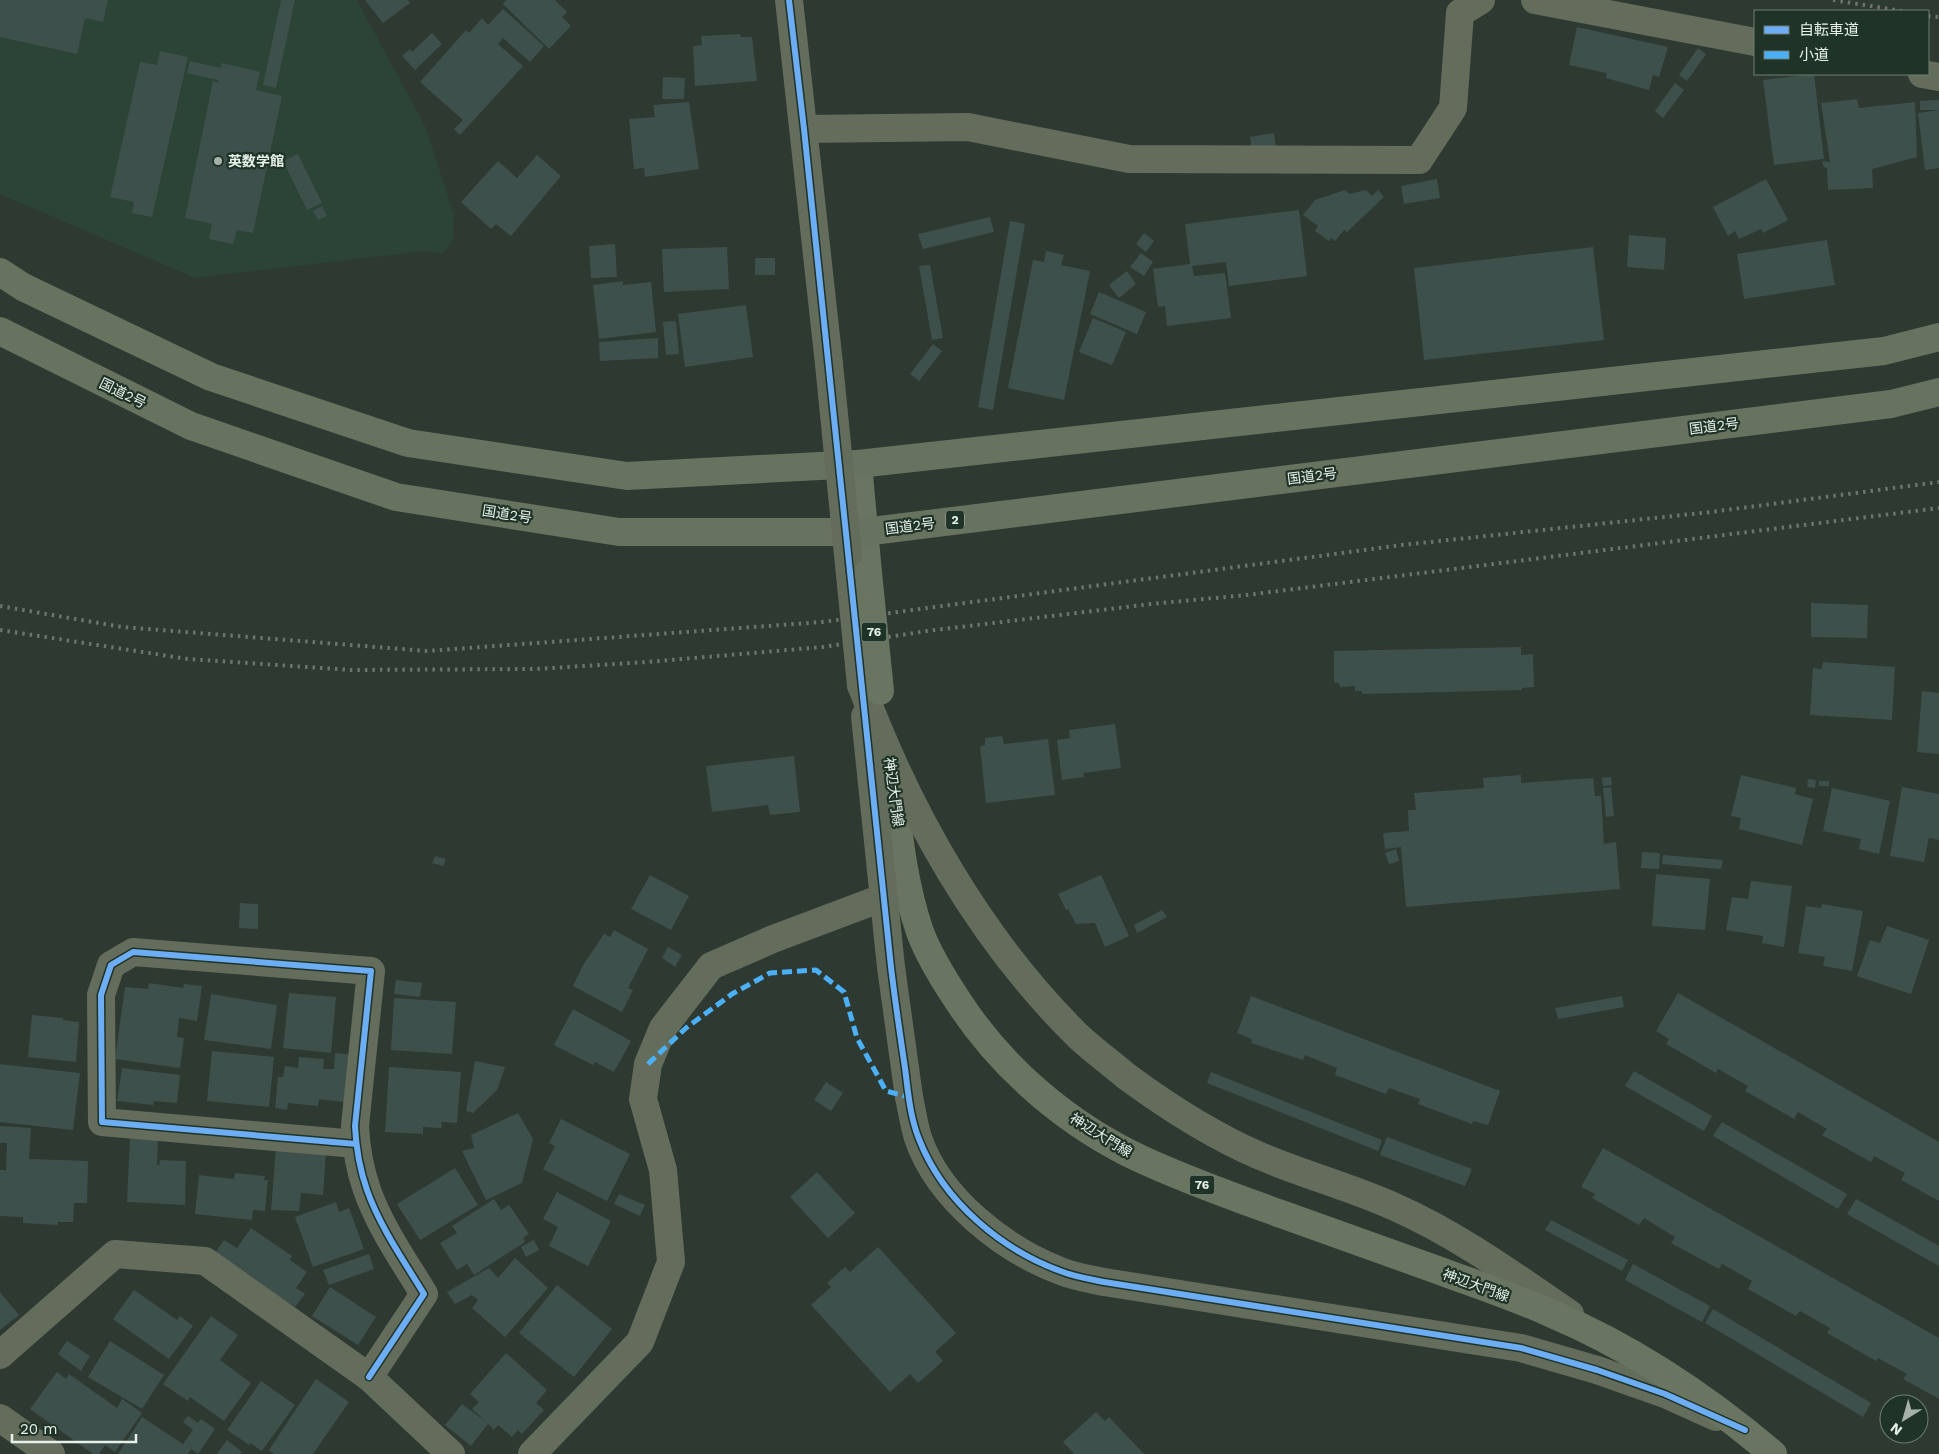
<svg xmlns="http://www.w3.org/2000/svg" width="1939" height="1454" viewBox="0 0 1939 1454" font-family="'Work Sans','Noto Sans JP',sans-serif">
	<style>
		.built { fill: #2b4436 }
		.building { fill: #3e504c }
		.lines { fill: none; stroke-linecap: round; stroke-linejoin: round }
		.minor { stroke: #646c5c; stroke-width: 28 }
		.tertiary { stroke: #646c5c; stroke-width: 28 }
		.primary { stroke: #6a7561; stroke-width: 28 }
		.trunk { stroke: #68735f; stroke-width: 28 }
		.rail { stroke: #6d7468; stroke-width: 4; stroke-dasharray: 2.5 5; stroke-linecap: butt }
		.minor-bridge { stroke: #646c5c; stroke-width: 28 }
		.tertiary-bridge { stroke: #646c5c; stroke-width: 28 }
		.primary-bridge { stroke: #6a7561; stroke-width: 28 }
		.quiet { stroke: #4cb0f7; stroke-width: 5; stroke-dasharray: 10 5; stroke-linecap: butt }
		.cycleway-casing { stroke: #1f3327; stroke-width: 9 }
		.cycleway { stroke: #6dadf4; stroke-width: 6 }
		.poi-dot { fill: #a5b1a9; stroke: #1f3327; stroke-width: 2 }
		.labels { text-anchor: middle; dominant-baseline: central; stroke-width: 4.5; stroke-linejoin: round; paint-order: stroke }
		.shield { fill: #1f3327; stroke: #aab8af; stroke-width: 1 }
		.shield-label { font-size: 12px; font-weight: bold; fill: #e5f1e9 }
		.poi-label { font-size: 14px; font-weight: bold; fill: #e5f1e9; stroke: #1f3327; text-anchor: start }
		.street-label { font-size: 14px; fill: #e5f1e9; stroke: #1f3327 }
	</style>
	<rect width="100%" height="100%" fill="#2e3932"/>
	<path class="built" d="M0,0H357L426,128L454,215L453,240L442,254L426,251L195,278L0,194Z"/>
	<g class="building">
		<path d="M0,0H108L103,22L85,18L77,54L0,37Z"/>
		<path d="M281,0H295L276,88L263,85Z"/>
		<path d="M365,0H408L410,3L383,23Z"/>
		<path d="M506,0H555L567,12L562,17L571,26L549,49L503,4Z"/>
		<path d="M503,9L544,46L530,62L503,38L498,44L523,66L460,135L454,129L463,120L420,82L466,30L469,33L482,18L488,25Z"/>
		<path d="M1577,27L1668,47L1659,77L1653,75L1649,90L1606,78L1607,73L1569,65Z"/>
		<path d="M432,33L442,44L415,70L402,56L410,49L412,52Z"/>
		<path d="M740,34L741,37H752L757,81L695,86L693,46L702,45L701,36Z"/>
		<path d="M1698,48L1706,54L1687,81L1679,75Z"/>
		<path d="M160,51L188,57L152,217L132,213L134,202L110,197L140,62L157,65Z"/>
		<path d="M190,61L221,68L222,63L260,72L256,90L282,96L253,233L237,230L233,244L209,239L212,224L185,218L213,81L218,83V80L187,73Z"/>
		<path d="M1814,74L1824,159L1774,165L1763,80Z"/>
		<path d="M663,77L685,78L684,99H662Z"/>
		<path d="M1675,83L1684,90L1663,118L1655,111Z"/>
		<path d="M1857,99L1859,108L1915,102L1917,157L1872,169L1873,188L1828,190L1827,168L1824,167L1822,161L1830,162L1821,103Z"/>
		<path d="M1939,100V110H1920V101Z"/>
		<path d="M689,102L699,169L645,177L644,168L634,169L629,119L655,117L653,105Z"/>
		<path d="M1939,110V168L1925,170L1918,113Z"/>
		<path d="M1274,133L1276,148L1252,152L1250,137Z"/>
		<path d="M298,154L322,203L307,210L283,161Z"/>
		<path d="M537,155L561,176L511,236L496,224L491,229L461,202L498,161L517,178Z"/>
		<path d="M1437,179L1440,198L1404,204L1401,186Z"/>
		<path d="M1766,179L1788,220L1763,233L1761,229L1739,239L1735,231L1728,236L1713,207Z"/>
		<path d="M1345,190L1349,194L1366,190L1372,196L1378,190L1384,197L1347,232L1344,230L1335,241L1331,238L1329,241L1315,231L1318,226L1303,215L1315,200Z"/>
		<path d="M322,206L327,216L318,220L313,211Z"/>
		<path d="M1299,210L1307,276L1229,286L1226,262L1192,266L1194,276L1225,273L1231,318L1167,326L1165,306L1158,307L1153,269L1190,264L1185,224Z"/>
		<path d="M990,217L994,232L923,249L918,234Z"/>
		<path d="M1010,221L1025,224L993,410L978,407Z"/>
		<path d="M1144,233L1154,241L1146,252L1136,244Z"/>
		<path d="M1629,235L1666,238L1664,270L1627,267Z"/>
		<path d="M1827,240L1835,285L1744,299L1737,254Z"/>
		<path d="M615,244L617,277L591,278L589,246Z"/>
		<path d="M727,247L729,289L664,292L662,249Z"/>
		<path d="M1593,247L1604,340L1424,360L1414,268Z"/>
		<path d="M1046,251L1064,255L1061,265L1090,271L1064,400L1008,388L1033,260L1044,262Z"/>
		<path d="M1141,253L1153,262L1144,276L1130,267Z"/>
		<rect x="755" y="258" width="20" height="17"/>
		<path d="M930,265L943,338L932,340L919,266Z"/>
		<path d="M1127,271L1136,284L1119,298L1109,285Z"/>
		<path d="M623,281V285L651,282L656,332L599,339L593,285Z"/>
		<path d="M1099,292L1146,312L1137,334L1090,314Z"/>
		<path d="M746,305L753,357L685,367L678,314Z"/>
		<path d="M1093,318L1126,332L1112,365L1079,352Z"/>
		<path d="M676,321L679,354L666,355L663,322Z"/>
		<path d="M658,338V358L600,361L599,342Z"/>
		<path d="M933,344L942,351L919,381L910,374Z"/>
		<path d="M1811,603L1868,605L1867,638L1811,637Z"/>
		<path d="M1521,647V655L1533,654L1534,687L1522,688V690L1362,694V691H1355V686L1340,687L1339,683L1334,682V651Z"/>
		<path d="M1823,662L1895,667L1892,720L1810,715L1813,668L1822,669Z"/>
		<path d="M1922,691L1939,693V754L1917,752Z"/>
		<path d="M1115,724L1121,768L1083,773L1084,777L1062,780L1057,740L1070,738L1069,730Z"/>
		<path d="M1002,736L1004,744L1048,739L1055,795L986,803L980,746L985,745V738Z"/>
		<path d="M794,756L800,812L770,815L768,805L712,812L706,766Z"/>
		<path d="M1521,775V783L1593,778L1595,796H1601L1604,844L1616,842L1620,889L1406,907L1401,847L1385,849L1383,833L1409,831L1408,810H1416L1414,793L1484,788L1483,778Z"/>
		<path d="M1741,775L1796,788L1795,794L1813,799L1802,845L1739,829L1741,818L1731,816Z"/>
		<path d="M1611,777L1612,785L1603,786L1602,778Z"/>
		<path d="M1808,779L1816,780L1815,788L1807,787Z"/>
		<rect x="1819" y="781" width="10" height="5"/>
		<path d="M1611,787L1614,816L1606,817L1603,788Z"/>
		<path d="M1902,787L1939,794V840L1929,838L1924,862L1890,856Z"/>
		<path d="M1832,788L1890,801L1879,854L1859,849L1861,839L1823,831Z"/>
		<path d="M1396,849L1399,861L1389,864L1385,853Z"/>
		<path d="M1642,852L1660,853L1659,869L1641,868Z"/>
		<path d="M1663,855L1723,860L1721,869L1662,864Z"/>
		<path d="M435,856L446,859L443,866L432,863Z"/>
		<path d="M1656,874L1710,879L1705,930L1652,926Z"/>
		<path d="M650,875L689,896L671,930L631,909Z"/>
		<path d="M1101,875L1129,936L1105,947L1095,923L1076,924L1068,909L1066,910L1058,894Z"/>
		<path d="M1751,881L1792,886L1784,947L1762,943L1763,936L1726,930L1732,897L1748,899Z"/>
		<path d="M240,903L258,904V929L239,928Z"/>
		<path d="M1822,904L1863,911L1852,971L1823,966L1825,957L1798,953L1806,906L1821,908Z"/>
		<path d="M1162,910L1167,917L1137,933L1134,925Z"/>
		<path d="M1887,926L1929,940L1911,994L1857,976L1870,940L1880,943Z"/>
		<path d="M614,930L648,949L628,988L633,990L622,1012L573,986L583,965L604,934L610,937Z"/>
		<path d="M668,947L682,955L675,967L662,958Z"/>
		<path d="M396,980L422,983L420,997L394,994Z"/>
		<path d="M149,983L183,988L184,984L202,986L197,1021L179,1018L177,1037L184,1038L180,1068L115,1059L125,987L148,989Z"/>
		<path d="M289,993L336,997L331,1053L283,1048Z"/>
		<path d="M1678,993L1939,1142V1201L1901,1180L1905,1173L1874,1156L1871,1162L1822,1135L1827,1129L1798,1112L1794,1119L1745,1091L1748,1086L1718,1069L1716,1073L1666,1044L1669,1039L1656,1031Z"/>
		<path d="M211,994L277,1005L271,1049L204,1040Z"/>
		<path d="M1251,996L1500,1091L1488,1125L1473,1121L1472,1124L1418,1104L1420,1099L1389,1088L1386,1094L1335,1075L1337,1068L1305,1055L1303,1060L1251,1043L1252,1039L1237,1033Z"/>
		<path d="M1622,996L1624,1007L1558,1019L1555,1008Z"/>
		<path d="M394,998L456,1002L452,1054L391,1050Z"/>
		<path d="M573,1009L631,1041L614,1072L595,1062L593,1065L554,1045Z"/>
		<path d="M32,1015L63,1018V1020L79,1022L76,1062L28,1057Z"/>
		<path d="M212,1051L274,1057L269,1107L207,1101Z"/>
		<path d="M335,1053L357,1055L352,1103L319,1099L318,1106L288,1103L287,1110L275,1108L278,1077H283L285,1066L298,1068L299,1057L324,1059L323,1069H334Z"/>
		<path d="M475,1061L505,1067L497,1090L473,1113L466,1111Z"/>
		<path d="M0,1064L80,1073L73,1130L0,1122Z"/>
		<path d="M389,1067L461,1072L457,1123L441,1122L442,1128L423,1127V1134L385,1132Z"/>
		<path d="M122,1068L180,1075L177,1103L154,1101L153,1105L117,1101Z"/>
		<path d="M1634,1071L1712,1116L1704,1131L1625,1086Z"/>
		<path d="M1211,1072L1382,1140L1378,1151L1207,1083Z"/>
		<path d="M826,1082L843,1093L831,1111L814,1100Z"/>
		<path d="M518,1113L533,1139L522,1183L486,1200L462,1151L474,1148L471,1135Z"/>
		<path d="M561,1119L630,1154L607,1201L543,1169L555,1146L549,1143Z"/>
		<path d="M1722,1122L1847,1194L1838,1209L1713,1136Z"/>
		<path d="M0,1126L31,1128L29,1159L88,1161L87,1203H74L73,1222H58V1225L23,1223V1217L0,1216V1170H6L7,1143H0Z"/>
		<path d="M1387,1137L1472,1169L1465,1186L1380,1155Z"/>
		<path d="M130,1138L158,1139L157,1165H159L160,1160L186,1161L185,1205L127,1202Z"/>
		<path d="M276,1148L326,1152L323,1195L301,1193L299,1211L271,1210Z"/>
		<path d="M1603,1148L1939,1338V1399L1903,1379L1907,1374L1878,1358L1876,1361L1827,1333L1830,1328L1800,1311L1796,1316L1748,1289L1752,1281L1722,1264L1719,1269L1671,1243L1675,1237L1644,1218L1639,1225L1592,1198L1595,1194L1581,1187Z"/>
		<path d="M455,1168L478,1205L420,1240L397,1204Z"/>
		<path d="M817,1172L855,1213L828,1238L790,1197Z"/>
		<path d="M235,1173L265,1176L264,1180H268L265,1211L253,1210L252,1220L195,1214L199,1175L234,1179Z"/>
		<path d="M557,1192L611,1221L588,1266L549,1246L558,1227L543,1219Z"/>
		<path d="M619,1194L645,1205L640,1216L614,1204Z"/>
		<path d="M494,1199L501,1210L509,1205L529,1234L523,1238L525,1242L474,1275L467,1264L457,1270L440,1243L457,1233L452,1226Z"/>
		<path d="M1856,1199L1939,1246V1266L1847,1214Z"/>
		<path d="M336,1202L339,1212L349,1208L364,1249L313,1267L295,1217Z"/>
		<path d="M1551,1220L1628,1260L1622,1271L1545,1230Z"/>
		<path d="M251,1228L292,1256L290,1260L307,1272L296,1288L305,1294L295,1307L286,1301L283,1305L213,1256L224,1240L237,1248Z"/>
		<path d="M534,1240L539,1250L526,1257L521,1247Z"/>
		<path d="M878,1247L956,1333L935,1352L943,1361L918,1383L910,1374L890,1392L811,1305L831,1287L827,1283L845,1267L850,1272Z"/>
		<path d="M369,1254L374,1269L329,1285L323,1270Z"/>
		<path d="M515,1258L548,1288L505,1337L472,1308L478,1300L472,1295L455,1304L447,1292L489,1268L498,1278Z"/>
		<path d="M1633,1264L1710,1306L1702,1322L1625,1280Z"/>
		<path d="M557,1285L612,1329L574,1377L519,1333Z"/>
		<path d="M330,1287L376,1317L358,1345L312,1316Z"/>
		<path d="M134,1290L177,1320L180,1316L193,1326L169,1359L113,1319Z"/>
		<path d="M0,1292L19,1315L0,1330Z"/>
		<path d="M1713,1309L1871,1403L1863,1417L1705,1323Z"/>
		<path d="M211,1316L238,1335L220,1360L251,1383L224,1421L190,1397L188,1401L163,1384Z"/>
		<path d="M67,1341L90,1356L81,1371L58,1354Z"/>
		<path d="M110,1341L164,1375L142,1409L88,1377Z"/>
		<path d="M506,1353L547,1390L536,1403L544,1410L522,1434L518,1430L512,1437L498,1425L494,1430L488,1424L471,1446L445,1425L462,1404L485,1421L472,1409L479,1402L470,1394Z"/>
		<path d="M57,1372L66,1379L69,1374L117,1408L122,1399L142,1413L115,1452L105,1445L99,1454H93L30,1409Z"/>
		<path d="M316,1379L349,1402L313,1454H274L269,1450Z"/>
		<path d="M261,1381L295,1405L262,1451L250,1443L249,1445L227,1430Z"/>
		<path d="M1096,1412L1105,1421L1109,1417L1144,1454H1074L1063,1442Z"/>
		<path d="M188,1416L198,1423L201,1419L215,1429L198,1454L191,1449L188,1454H118L142,1417L183,1444L193,1430L183,1422Z"/>
		<path d="M227,1440L242,1452L240,1454H217Z"/>
	</g>
	<g class="lines">
		<g class="minor">
			<path d="M1535,0L1755,42"/>
			<path d="M1922,74L1939,77"/>
			<path d="M804,129L968,127L1129,159L1419,160L1453,108L1460,13L1481,0"/>
			<path d="M1126,1076C1168,1107 1211,1135 1260,1156C1304,1175 1351,1187 1395,1207C1458,1235 1513,1275 1570,1314"/>
			<path d="M909,1097C912,1111 914,1125 918,1138C939,1199 1004,1250 1063,1272C1076,1277 1090,1279 1104,1282L1521,1348L1597,1370L1665,1394L1716,1417"/>
			<path d="M356,1144L102,1122L101,995L111,965L133,952L371,971L355,1126C356,1147 360,1170 367,1190C380,1227 404,1261 424,1294L369,1377"/>
			<path d="M0,1355L115,1254L205,1261L369,1377L451,1454"/>
			<path d="M0,1418L51,1454"/>
			<path d="M532,1454L640,1342L671,1262L663,1170L643,1099L648,1064L663,1028L711,966L773,939L906,889"/>
		</g>
		<path class="tertiary" d="M789,0L829,364"/>
		<g class="primary">
			<path d="M858,464L868,573"/>
			<path d="M890,760C897,817 901,877 920,932C929,956 944,980 958,1001C1002,1069 1069,1126 1143,1160C1189,1181 1236,1198 1284,1215C1337,1234 1390,1253 1443,1272C1478,1285 1515,1297 1550,1313C1631,1347 1706,1397 1773,1454"/>
		</g>
		<g class="trunk">
			<path d="M0,272L23,287L211,377L408,443L627,476L858,464L1884,351L1939,337"/>
			<path d="M0,331L191,426L396,497L619,532H864L1891,404L1939,392"/>
		</g>
		<g class="rail">
			<path d="M1833,0L1902,11"/>
			<path d="M1928,16L1939,17"/>
			<path d="M0,606L122,627L427,651L822,622L1402,545L1711,512L1939,482"/>
			<path d="M0,630L188,659L351,670L535,669L647,662L823,647L927,631L1151,604L1247,595L1939,508"/>
		</g>
		<g class="minor-bridge">
			<path d="M861,685C909,814 981,941 1079,1037C1094,1051 1111,1063 1126,1076"/>
			<path d="M865,716L891,967L909,1097"/>
		</g>
		<path class="tertiary-bridge" d="M829,364L861,685"/>
		<path class="primary-bridge" d="M868,573L880,691"/>
		<path class="quiet" d="M648,1064L686,1028L732,994L770,973L816,970L844,992L857,1038L886,1091L909,1097"/>
		<defs>
			<g id="cycleway">
				<path d="M789,0L804,129L891,967C895,1001 900,1034 905,1068C908,1091 910,1117 919,1139C943,1201 1001,1250 1063,1272C1076,1277 1090,1279 1104,1282L1521,1348L1597,1370L1665,1394L1745,1430"/>
				<path d="M356,1144L102,1122L101,995L111,965L133,952L371,971L355,1126C356,1147 360,1170 367,1190C380,1227 404,1261 424,1294L369,1377"/>
			</g>
		</defs>
		<use href="#cycleway" class="cycleway-casing"/>
		<use href="#cycleway" class="cycleway"/>
	</g>
	<circle class="poi-dot" cx="218" cy="161" r="5"/>
	<g class="labels">
		<g class="shield">
			<rect x="946" y="510.5" width="18" height="19" rx="4"/>
			<rect x="861.5" y="622.5" width="25" height="19" rx="4"/>
			<rect x="1189.5" y="1175.5" width="25" height="19" rx="4"/>
		</g>
		<g class="shield-label">
			<text x="955" y="520">2</text>
			<text x="874" y="632">76</text>
			<text x="1202" y="1185">76</text>
		</g>
		<g class="poi-label">
			<text x="228" y="161">英数学館</text>
		</g>
		<g class="street-label">
			<text transform="translate(123 393) rotate(26)">国道2号</text>
			<text transform="translate(1714 426) rotate(-7)">国道2号</text>
			<text transform="translate(1312 476) rotate(-7)">国道2号</text>
			<text transform="translate(507 514) rotate(9)">国道2号</text>
			<text transform="translate(910 526) rotate(-7)">国道2号</text>
			<text transform="translate(894 792) rotate(82)">神辺大門線</text>
			<text transform="translate(1101 1135) rotate(32)">神辺大門線</text>
			<text transform="translate(1476 1285) rotate(20)">神辺大門線</text>
		</g>
	</g>
	<rect x="1754" y="10" width="175" height="65" fill="#1f3327" stroke="#6e7f75"/>
	<rect x="1764" y="26" width="25" height="8" fill="#6dadf4" stroke="#6e7f75"/>
	<text x="1799" y="35" font-size="15" fill="#e5f1e9">自転車道</text>
	<rect x="1764" y="51" width="25" height="8" fill="#4cb0f7" stroke="#6e7f75"/>
	<text x="1799" y="60" font-size="15" fill="#e5f1e9">小道</text>
	<g transform="translate(1904 1419) rotate(217)"><circle r="24" fill="#1f3327" stroke="#6e7f75"/>
	<path d="M0-4L9 19L0 12L-9 19Z" fill="#a5b1a9"/>
	<text y="-8" font-size="14" font-weight="bold" text-anchor="middle" fill="#e5f1e9">N</text>
	</g>
	<path d="M12 1434v8h124v-8" fill="none" stroke="#e5f1e9" stroke-width="2.5"/>
	<text x="20" y="1434" font-size="15" fill="#e5f1e9" stroke="#1f3327" stroke-width="4" paint-order="stroke">20 m</text>
</svg>
